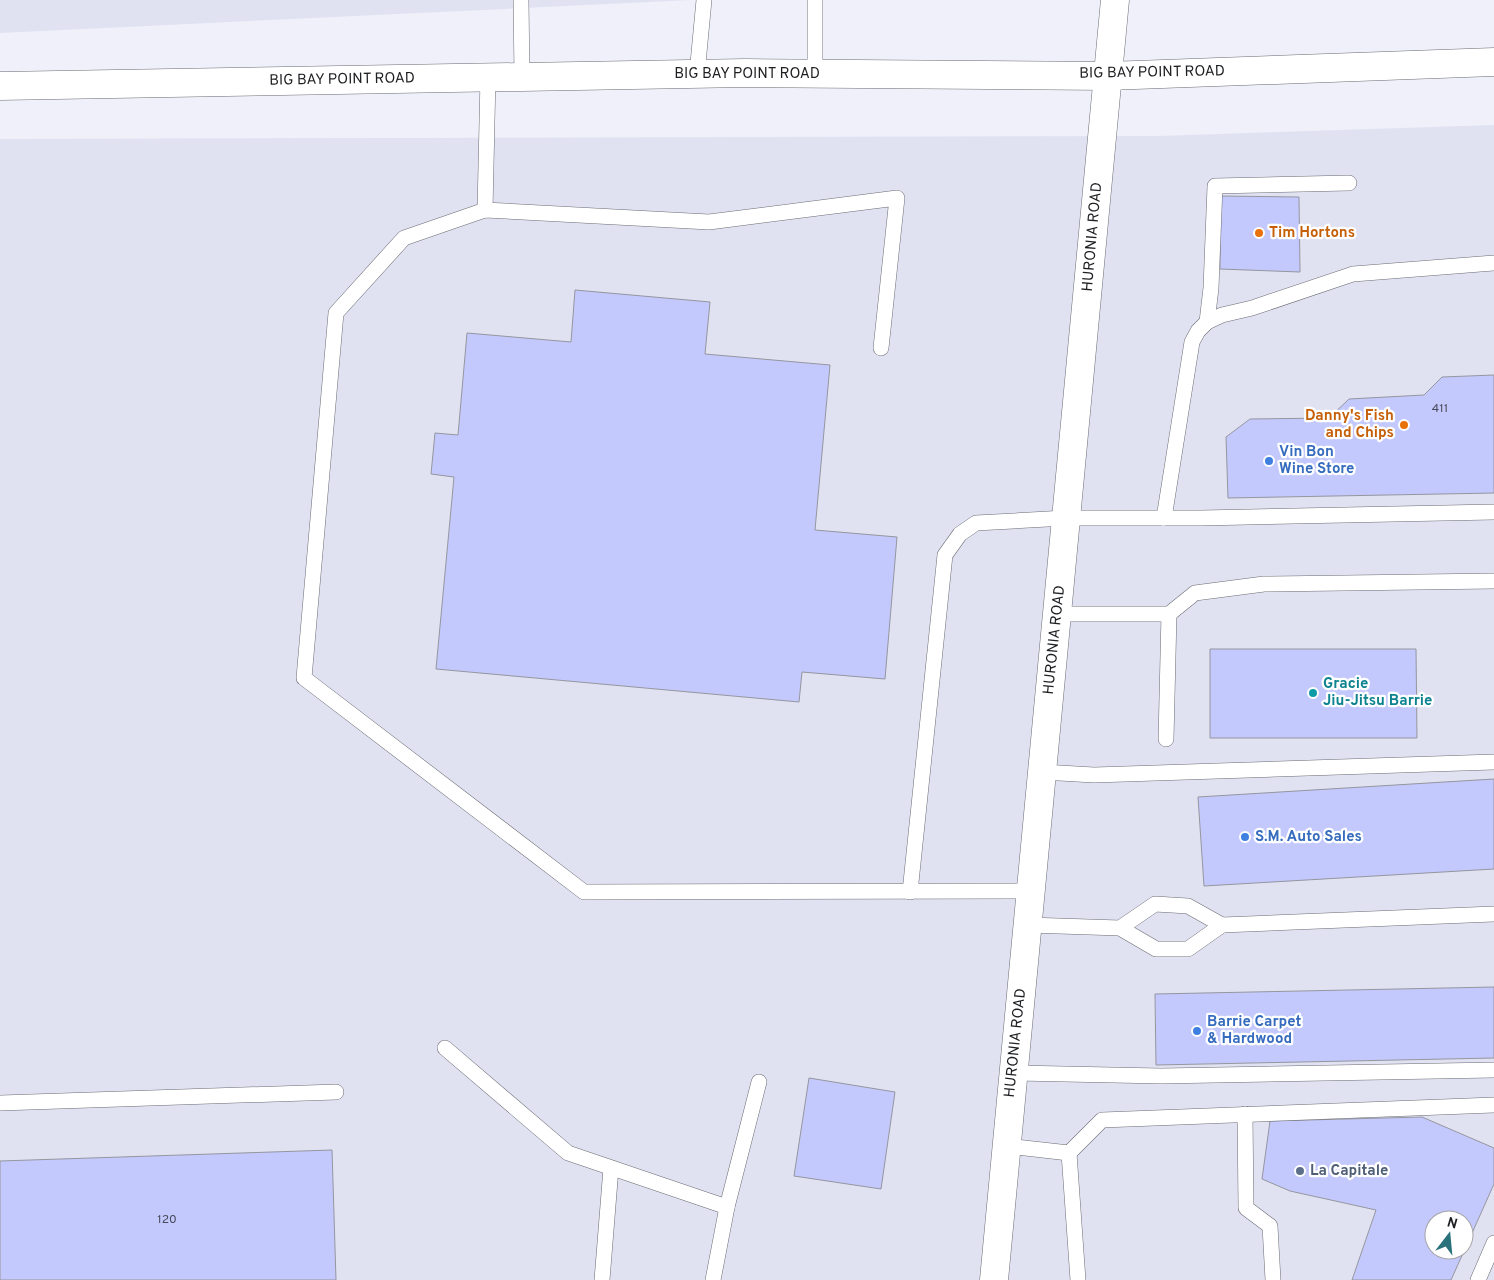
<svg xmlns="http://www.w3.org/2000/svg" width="1494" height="1280" viewBox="0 0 1494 1280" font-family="Overpass,sans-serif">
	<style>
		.built { fill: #e0e2f2; fill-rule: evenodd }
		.building { fill: #c4c9fd; stroke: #95969e; fill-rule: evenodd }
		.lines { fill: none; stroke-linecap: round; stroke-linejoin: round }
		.service-casing { stroke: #6b6c74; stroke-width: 16 }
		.tertiary-casing { stroke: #6b6c74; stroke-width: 29 }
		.secondary-casing { stroke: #6b6c74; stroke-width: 29 }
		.service { stroke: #fff; stroke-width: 15 }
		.tertiary { stroke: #fff; stroke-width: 28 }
		.secondary { stroke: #fff; stroke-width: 28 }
		.food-dot { fill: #e8710a; stroke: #fff; stroke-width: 2 }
		.shop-dot { fill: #3f7fe0; stroke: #fff; stroke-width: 2 }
		.culture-dot { fill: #0f9aa8; stroke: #fff; stroke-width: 2 }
		.service-dot { fill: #5c6f8a; stroke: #fff; stroke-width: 2 }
		.labels { text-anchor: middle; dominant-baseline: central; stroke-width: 4.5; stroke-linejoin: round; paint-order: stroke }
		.number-label { font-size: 12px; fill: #484a59 }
		.street-label { font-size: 15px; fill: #1e1f22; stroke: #fff }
		.food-label { font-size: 15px; font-weight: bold; fill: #c56008; stroke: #fff; text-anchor: start }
		.shop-label { font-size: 15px; font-weight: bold; fill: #366cbe; stroke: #fff; text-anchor: start }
		.culture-label { font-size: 15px; font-weight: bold; fill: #0d838f; stroke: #fff; text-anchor: start }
		.service-label { font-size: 15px; font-weight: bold; fill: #4e5e75; stroke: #fff; text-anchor: start }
	</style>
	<rect width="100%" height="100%" fill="#eff0fa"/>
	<g class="built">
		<path d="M0,0H691L0,33Z"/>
		<path d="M1494,125V1280H0V139L1159,136ZM1434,1220H1464V1250H1434Z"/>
	</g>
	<g class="building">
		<path d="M1220,196L1299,197L1300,272L1220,269Z"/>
		<path d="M575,290L710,302L705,354L830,365L815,530L897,537L885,679L802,672L799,702L436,669L454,477L431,474L435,433L458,435L467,333L571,342Z"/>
		<path d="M1494,375V493L1228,498L1226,437L1250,419L1329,418L1349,399L1424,395L1442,377Z"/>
		<path d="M1210,649H1416L1417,738H1210Z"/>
		<path d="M1494,779V869L1204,886L1198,797Z"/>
		<path d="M1494,987V1058L1156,1065L1155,994Z"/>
		<path d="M809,1078L895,1092L881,1189L794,1176Z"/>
		<path d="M1422,1117L1494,1148V1184L1451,1280H1352L1376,1210L1290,1191L1262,1179L1270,1121ZM1434,1220H1464V1250H1434Z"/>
		<path d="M332,1150L336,1280H0V1161Z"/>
	</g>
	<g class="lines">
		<defs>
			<g id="service">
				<path d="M521,0L522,77"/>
				<path d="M815,73V0"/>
				<path d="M697,74L704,0"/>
				<path d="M485,210L488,77"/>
				<path d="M1207,322L1211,288L1215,186L1349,183"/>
				<path d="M881,348L897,198L709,222L485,210L404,238L336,313L304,678L584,892L1031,891"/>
				<path d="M1164,518L1192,342L1198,331L1207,322L1222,315L1252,308L1353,274L1494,263"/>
				<path d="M1057,614H1169L1195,593L1264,584L1494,581"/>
				<path d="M1166,739L1169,614"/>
				<path d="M1042,772L1094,775L1494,762"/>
				<path d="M910,892L945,555L960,534L976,523L1066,518H1201L1494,512"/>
				<path d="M1028,925L1120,928L1156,949H1188L1222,925L1188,906L1155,904L1120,928"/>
				<path d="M1222,925L1494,914"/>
				<path d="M445,1048L568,1153L727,1207"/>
				<path d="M1013,1073L1161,1076L1494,1070"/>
				<path d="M0,1103L336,1092"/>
				<path d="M1245,1114L1246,1208L1270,1226L1273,1280"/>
				<path d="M1007,1146L1069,1153L1102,1120L1494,1105"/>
				<path d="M1069,1153L1078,1280"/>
				<path d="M602,1280L611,1168"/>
				<path d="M713,1280L727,1207L759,1082"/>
				<path d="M1478,1280L1494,1243"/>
			</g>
			<path id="tertiary" d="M0,86L745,73L1108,76L1494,62"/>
			<path id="secondary" d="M994,1280L1115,0"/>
		</defs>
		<use href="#service" class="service-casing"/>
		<use href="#tertiary" class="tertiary-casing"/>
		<use href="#secondary" class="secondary-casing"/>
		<use href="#service" class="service"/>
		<use href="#tertiary" class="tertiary"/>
		<use href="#secondary" class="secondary"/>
	</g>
	<g class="food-dot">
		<circle cx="1259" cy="233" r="5"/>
		<circle cx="1404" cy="425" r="5"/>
	</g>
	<g class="shop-dot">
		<circle cx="1269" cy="461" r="5"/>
		<circle cx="1245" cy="837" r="5"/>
		<circle cx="1197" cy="1031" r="5"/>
	</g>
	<circle class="culture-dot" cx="1313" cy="693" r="5"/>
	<circle class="service-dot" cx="1300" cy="1171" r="5"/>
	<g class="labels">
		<g class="number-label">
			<text x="1440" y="409">411</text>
			<text x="167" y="1220">120</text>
		</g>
		<g class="street-label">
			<text transform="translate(1152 73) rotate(-1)">BIG BAY POINT ROAD</text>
			<text x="747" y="74">BIG BAY POINT ROAD</text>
			<text transform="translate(342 80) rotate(-1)">BIG BAY POINT ROAD</text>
			<text transform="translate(1093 237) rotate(-85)">HURONIA ROAD</text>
			<text transform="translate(1055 640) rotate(-84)">HURONIA ROAD</text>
			<text transform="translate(1016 1043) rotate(-84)">HURONIA ROAD</text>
		</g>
		<g class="food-label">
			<text x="1269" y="233">Tim Hortons</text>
			<text x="1394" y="416" text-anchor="end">Danny's Fish<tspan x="1394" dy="17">and Chips</tspan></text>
		</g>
		<g class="shop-label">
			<text x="1279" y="452">Vin Bon<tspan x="1279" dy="17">Wine Store</tspan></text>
			<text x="1255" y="837">S.M. Auto Sales</text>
			<text x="1207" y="1022">Barrie Carpet<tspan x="1207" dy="17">&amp; Hardwood</tspan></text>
		</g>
		<g class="culture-label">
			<text x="1323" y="684">Gracie<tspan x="1323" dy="17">Jiu-Jitsu Barrie</tspan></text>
		</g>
		<g class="service-label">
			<text x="1310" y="1171">La Capitale</text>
		</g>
	</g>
	<g transform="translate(1449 1235) rotate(16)"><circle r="24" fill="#ffffff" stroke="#a5a5a7"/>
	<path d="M0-4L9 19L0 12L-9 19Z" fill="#29727c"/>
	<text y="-8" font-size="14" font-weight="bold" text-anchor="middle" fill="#1e1f22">N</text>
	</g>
</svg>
